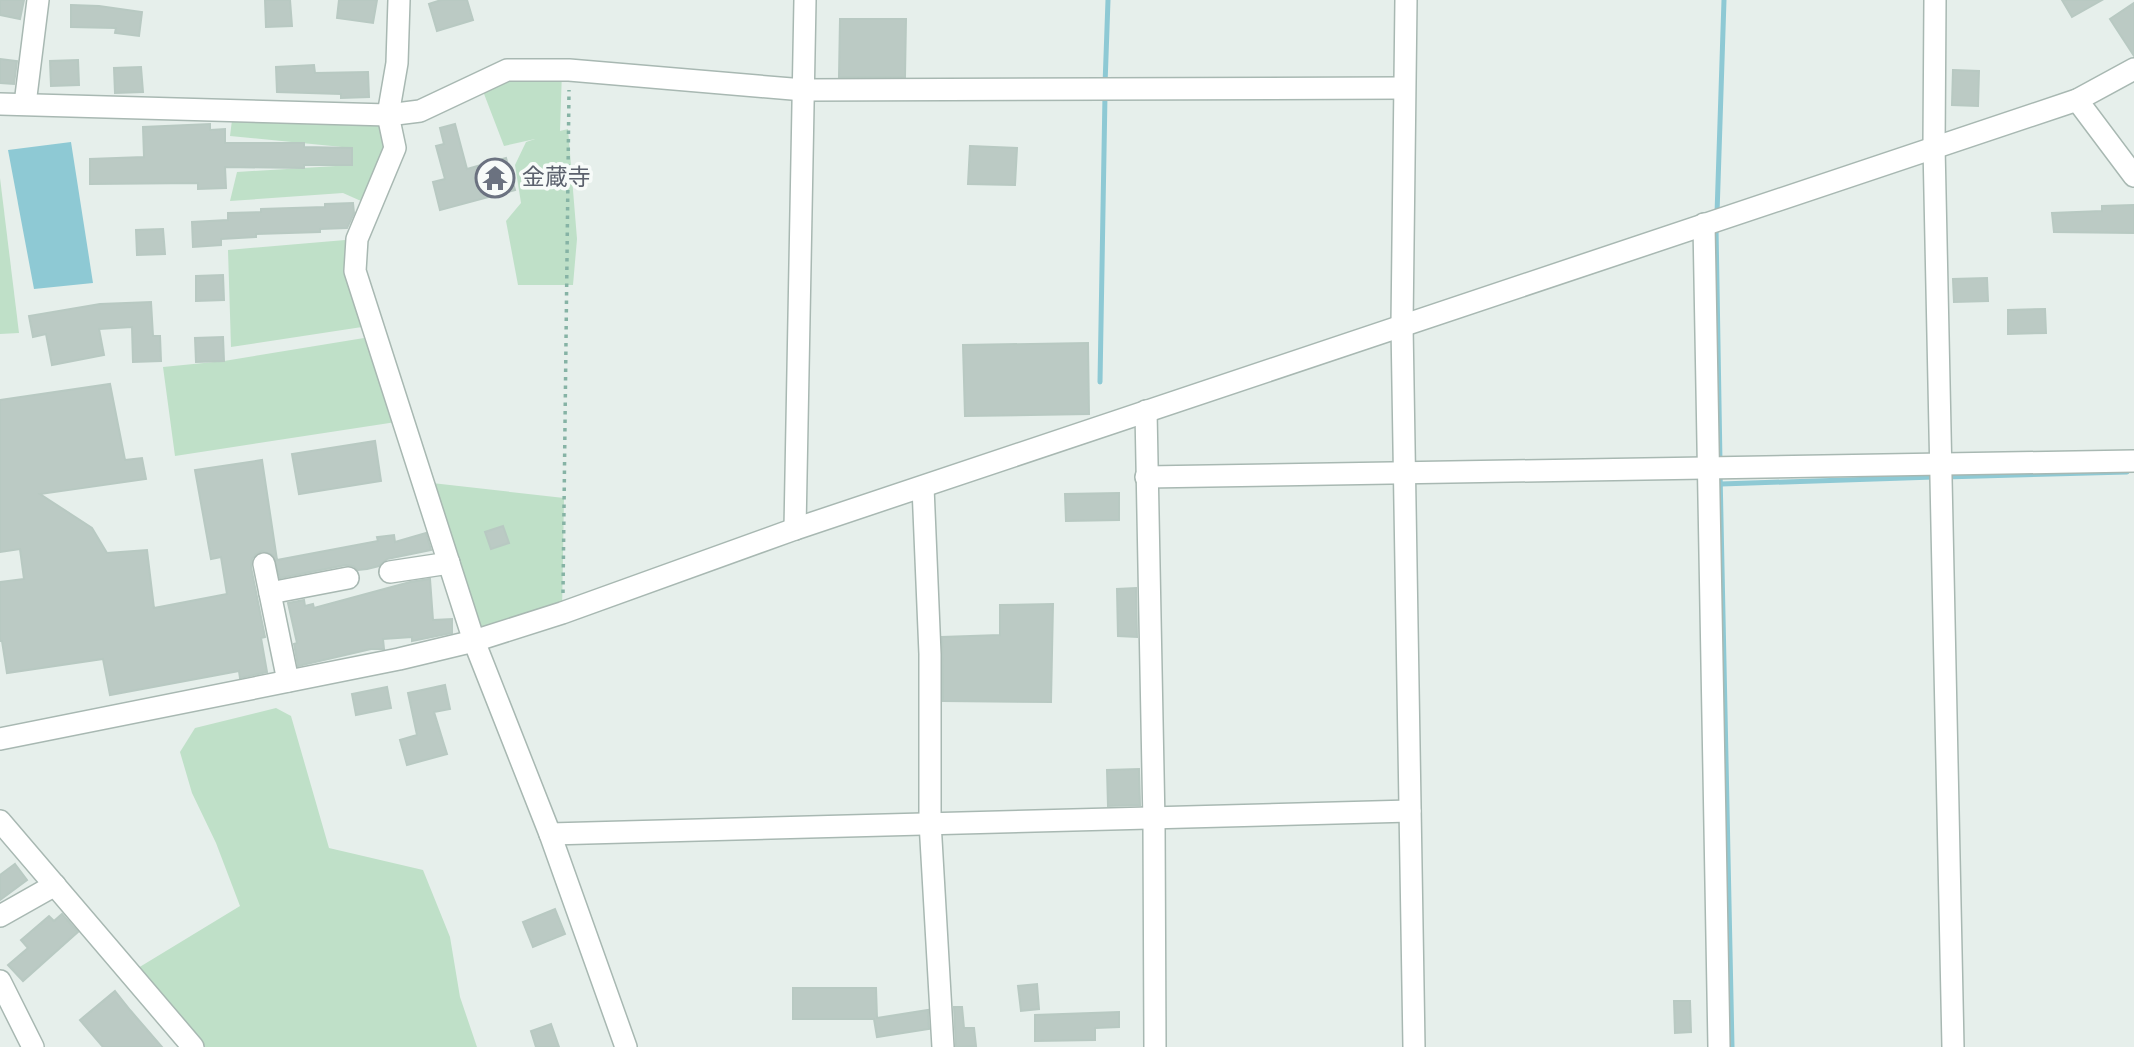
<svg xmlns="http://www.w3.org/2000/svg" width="2134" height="1047" viewBox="0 0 2134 1047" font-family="'Sofia Sans Condensed','Noto Sans JP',sans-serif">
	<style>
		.green { fill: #bfe0c8 }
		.water { fill: #8ec9d4 }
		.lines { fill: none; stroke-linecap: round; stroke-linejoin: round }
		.stream { stroke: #8ec9d4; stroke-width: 5 }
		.building { fill: #bbcac4; stroke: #b8c9c2; stroke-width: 2 }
		.minor-casing { stroke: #a8b8b2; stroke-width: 24 }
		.path { stroke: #86b3a5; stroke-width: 3.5; stroke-dasharray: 3.5 5; stroke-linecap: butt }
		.minor { stroke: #fff; stroke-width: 21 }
		.labels { text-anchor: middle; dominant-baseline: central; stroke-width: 7; stroke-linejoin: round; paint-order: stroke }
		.worship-label { font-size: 23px; fill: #5b616d; stroke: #f7fbf9; text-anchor: start }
	</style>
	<rect width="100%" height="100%" fill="#e6efeb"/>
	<g class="green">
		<path d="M507,70L562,71L560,131L568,129L577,239L573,285H518L506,221L521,203L515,165L526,142L535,139L504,146L481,86Z"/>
		<path d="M232,120H384L395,148L370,205L343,193L230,201L237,172L352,165V148L230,136Z"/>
		<path d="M0,178L19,333L0,334Z"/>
		<path d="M357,239L371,322L362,327L231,347L228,250Z"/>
		<path d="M364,338L396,422L175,456L163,367L224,361Z"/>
		<path d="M423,482L564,498L562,613L474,641Z"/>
		<path d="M276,708L291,716L329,848L423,870L450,937L460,997L477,1047H193L138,968L240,906L216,843L192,793L180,752L195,728Z"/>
	</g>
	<path class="water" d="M71,142L93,283L34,289L8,150Z"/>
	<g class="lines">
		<g class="stream">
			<path d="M1105,85L1108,0"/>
			<path d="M1717,214L1724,0"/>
			<path d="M1716,227L1720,462"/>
			<path d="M1100,382L1105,95"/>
			<path d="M1720,472L1732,1047"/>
			<path d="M1944,477L2127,472"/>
			<path d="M1721,484L1934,477"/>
		</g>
	</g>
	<g class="building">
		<path d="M0,0H24L20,19L0,15Z"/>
		<path d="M265,0H290L292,26L266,27Z"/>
		<path d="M339,0H377L373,23L337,18Z"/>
		<path d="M441,0H467L473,20L437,31L429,4Z"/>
		<path d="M2062,0H2102L2072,17Z"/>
		<path d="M2134,3V56L2110,19Z"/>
		<path d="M71,5L99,6L142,12L139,36L115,33L116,28L71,27Z"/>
		<path d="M840,19H906L905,77H839Z"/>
		<path d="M0,59L17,61L14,84L0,83Z"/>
		<path d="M78,60L79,85L51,86L50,61Z"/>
		<path d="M314,65L315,73L368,72L369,97L341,98V94L277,92L276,67Z"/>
		<path d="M141,67L143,92L115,93L114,68Z"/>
		<path d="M1953,70L1979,71L1978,106L1952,105Z"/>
		<path d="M210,124V130L225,129V143H304V147L352,148V165H304V168L225,167L226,188L198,189V183L90,184V159L144,157L143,127Z"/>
		<path d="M455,124L467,169L506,158L515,190L440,210L433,182L445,179L436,146L444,144L440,128Z"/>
		<path d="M970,146L1017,148L1015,185L968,184Z"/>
		<path d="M353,203L354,213L347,228L320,229V232L256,234V237L221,239V245L193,247L192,222L228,220V213L261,212V209L325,207V204Z"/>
		<path d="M2134,205V233L2054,232L2052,213L2102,211V206Z"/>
		<path d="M163,229L165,254L137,255L136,230Z"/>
		<path d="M223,275L224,300L196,301V276Z"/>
		<path d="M1987,278L1988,301L1954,302L1953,279Z"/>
		<path d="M151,302L153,336H160L161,361L133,362L132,327L99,329L104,355L52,365L46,334L33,337L29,316L100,304Z"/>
		<path d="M2045,309L2046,333L2008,334V310Z"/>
		<path d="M223,337L224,361L196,362L195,338Z"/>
		<path d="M1088,343L1089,414L965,416L963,345Z"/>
		<path d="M110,384L125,460L142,458L146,479L40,494L92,528L107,553L147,550L154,608L227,594L221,557L211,559L195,470L262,460L277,560L378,541L377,537L394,535L395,542L426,533L431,550L387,559L379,566L367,569L358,570L353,566L346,565L280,578L273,555L262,551L256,554L252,559L251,567L265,637L261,638L267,672L240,678L239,671L110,695L103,659L7,673L2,641H0V582L24,579L20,549L0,552V400Z"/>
		<path d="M375,441L381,481L299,494L292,454Z"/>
		<path d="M1119,493V520L1066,521L1065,494Z"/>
		<path d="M503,526L509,543L491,549L485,532Z"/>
		<path d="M430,579L433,620L452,619V633L412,641V637L383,639L384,649H371L298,666L294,644L297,643L288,603L304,600L305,606L313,604L314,608L410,582Z"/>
		<path d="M1136,588L1137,637L1118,636L1117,589Z"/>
		<path d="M1053,604L1051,702L943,701L942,637L1000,635V605Z"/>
		<path d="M445,685L450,709L434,712L447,754L407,765L400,740L417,735L408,693Z"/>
		<path d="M387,687L391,708L356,715L352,694Z"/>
		<path d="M1139,769L1140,805L1108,806L1107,770Z"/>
		<path d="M15,864L27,880L0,900V875Z"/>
		<path d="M555,909L565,934L533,947L523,922Z"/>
		<path d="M62,914L78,932L23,981L8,965L28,948L21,940L49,916L54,921Z"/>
		<path d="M1037,984L1039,1009L1021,1011L1018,986Z"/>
		<path d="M793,988H876L877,1018L928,1010L929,1029L877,1037L874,1019H793Z"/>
		<path d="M115,991L130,1010L162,1047H103L80,1020Z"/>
		<path d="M1674,1001H1690L1691,1032L1675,1033Z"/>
		<path d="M954,1007H962L964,1028H974L976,1046L956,1047Z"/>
		<path d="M1119,1012V1027L1095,1028V1040L1035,1041V1015Z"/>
		<path d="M551,1024L559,1047H536L531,1031Z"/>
	</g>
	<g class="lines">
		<defs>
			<g id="minor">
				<path d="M399,0L397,63L388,115L395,148L357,239L355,271L474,641L550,834L626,1047"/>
				<path d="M1406,0L1402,325L1414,1047"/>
				<path d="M1935,0L1934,146L1953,1047"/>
				<path d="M2077,100L2134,176"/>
				<path d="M0,104L388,115L420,111L507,70H569L804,90L1404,88"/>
				<path d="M25,104L38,0"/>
				<path d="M1704,224L1719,1047"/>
				<path d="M1146,411L1154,824L1155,1047"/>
				<path d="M1146,477L2134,461"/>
				<path d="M923,487L930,654V822L943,1047"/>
				<path d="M795,529L805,0"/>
				<path d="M264,564L288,681"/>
				<path d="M390,572L449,563"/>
				<path d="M270,593L348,578"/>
				<path d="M0,739L399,659L474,641L562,613L795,529L2077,100L2134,69"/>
				<path d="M0,821L193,1047"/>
				<path d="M550,834L1410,811"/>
				<path d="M0,916L55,885"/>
				<path d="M0,981L33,1047"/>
			</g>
		</defs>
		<use href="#minor" class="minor-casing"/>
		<path class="path" d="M563,593L569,90"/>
		<use href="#minor" class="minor"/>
	</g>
	<defs>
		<symbol id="temple-ring" viewBox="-11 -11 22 22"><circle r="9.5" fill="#f7fbf9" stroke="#6b7280" stroke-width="1.5"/><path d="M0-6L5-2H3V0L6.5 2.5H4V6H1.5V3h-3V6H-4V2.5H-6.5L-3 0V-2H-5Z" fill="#6b7280"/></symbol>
	</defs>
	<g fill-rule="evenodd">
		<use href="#temple-ring" x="473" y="156" width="44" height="44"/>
	</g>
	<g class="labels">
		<g class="worship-label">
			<text x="522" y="178">金蔵寺</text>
		</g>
	</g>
</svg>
